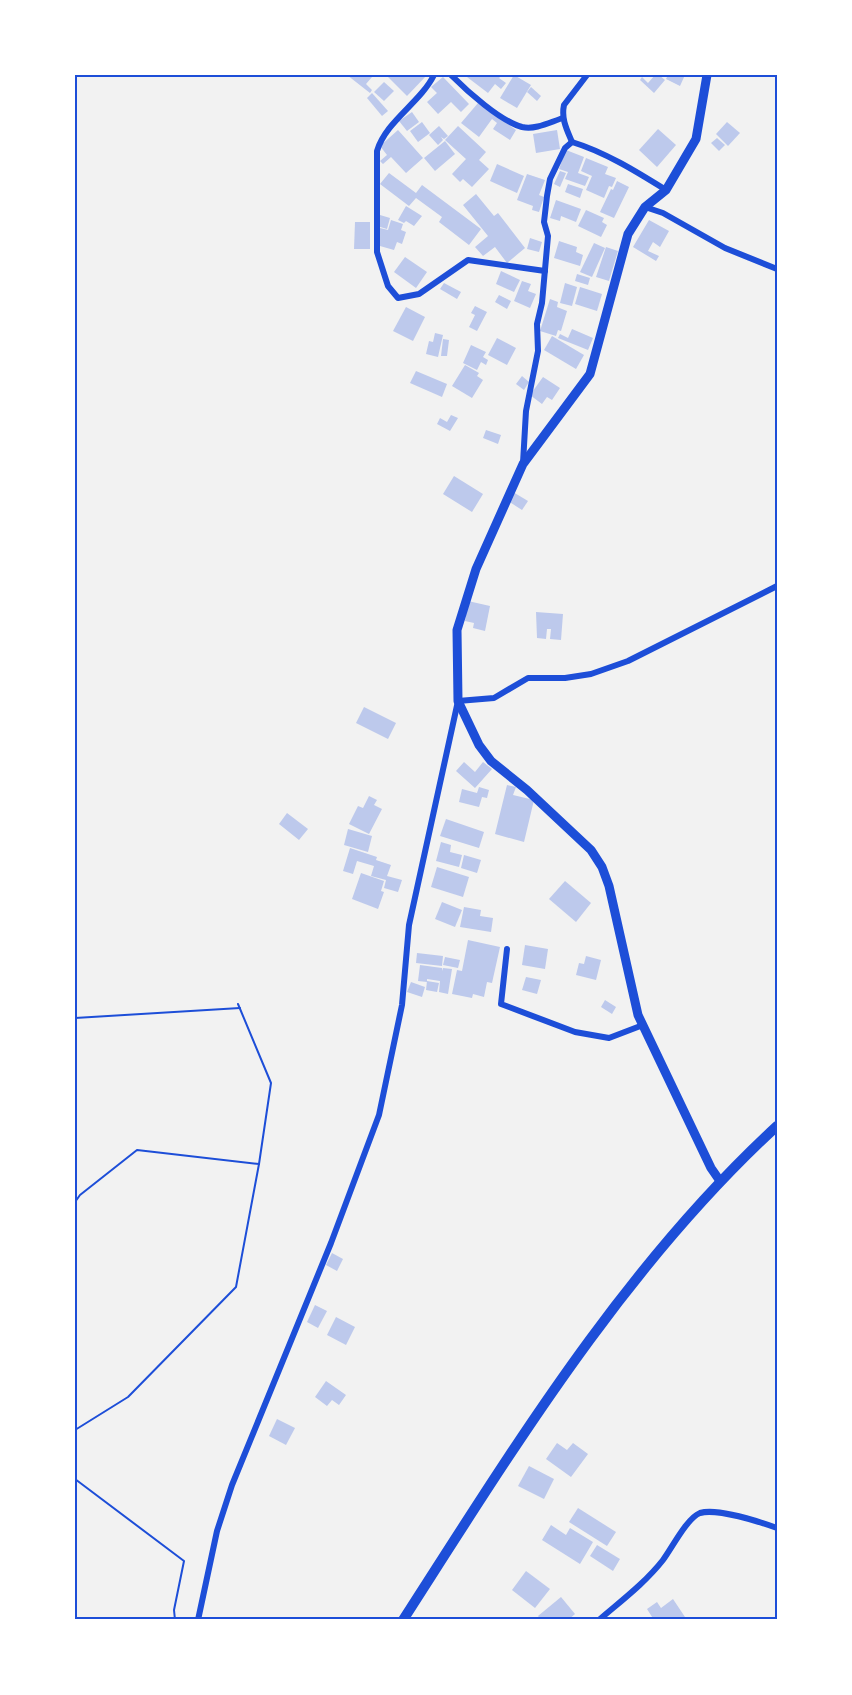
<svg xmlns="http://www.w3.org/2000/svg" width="852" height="1695" viewBox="0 0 852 1695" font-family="'Nunito Sans',sans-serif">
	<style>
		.building { fill: #bdc9ec }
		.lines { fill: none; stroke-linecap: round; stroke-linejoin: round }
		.path { stroke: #1d4ed8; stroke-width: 2 }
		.minor { stroke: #1d4ed8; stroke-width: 6 }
		.tertiary { stroke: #1d4ed8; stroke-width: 9 }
		.secondary { stroke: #1d4ed8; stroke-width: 10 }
		.neatline { fill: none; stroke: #1d4ed8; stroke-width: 2 }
	</style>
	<rect width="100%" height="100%" fill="#f2f2f2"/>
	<g class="building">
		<path d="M347,75H369L372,77L366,84L372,90L370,93Z"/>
		<path d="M386,75H427L407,96Z"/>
		<path d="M469,75H502L499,78L506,83L501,89L495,84L488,93L467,77Z"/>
		<path d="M514,75L531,85L517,108L500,98Z"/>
		<path d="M655,75H659L665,80L654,93L640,80L642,77L648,83Z"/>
		<path d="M668,75H685L680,86L666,79Z"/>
		<path d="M443,77L469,104L461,112L451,102L438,114L427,102L437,93L431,87Z"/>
		<path d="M384,82L394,91L384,101L374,92Z"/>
		<path d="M531,87L541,96L537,101L527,92Z"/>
		<path d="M372,93L388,111L382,116L367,98Z"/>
		<path d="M478,103L516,130L510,140L493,129L497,123L492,119L479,137L461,123Z"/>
		<path d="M412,112L419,122L407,131L399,121Z"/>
		<path d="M422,122L430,133L418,142L410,131Z"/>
		<path d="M727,122L740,133L728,146L716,134Z"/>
		<path d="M439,126L448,136L444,139L441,137L443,140L438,145L429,135Z"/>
		<path d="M458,126L486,152L479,160L489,169L472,187L463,179L460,182L452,174L466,159L445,140Z"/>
		<path d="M658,129L676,145L657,167L639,150Z"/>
		<path d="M398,130L423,158L406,173L391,157L383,164L380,161L387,155L380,146Z"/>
		<path d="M557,130L560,149L536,153L533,134Z"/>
		<path d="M717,138L725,145L719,151L711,143Z"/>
		<path d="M445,141L455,154L435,171L424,158Z"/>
		<path d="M566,150L584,157L578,173L589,177L585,186L565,179L568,172L559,169Z"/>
		<path d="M586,158L608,167L605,174L616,178L612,187L609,186L604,198L586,190L592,176L581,171Z"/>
		<path d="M497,164L524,176L517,193L490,181Z"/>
		<path d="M560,171L566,173L560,187L554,184Z"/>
		<path d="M389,173L416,193L422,185L481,229L469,245L439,222L442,217L416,198L409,206L380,184Z"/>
		<path d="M527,174L545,180L539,195L544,197L539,212L532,210L533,206L517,200Z"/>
		<path d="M617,181L629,187L614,218L600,212L611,189L613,190Z"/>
		<path d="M568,184L583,189L580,198L565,192Z"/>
		<path d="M476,194L494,216L498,213L525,248L507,263L495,247L483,256L475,247L488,236L463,205Z"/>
		<path d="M556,200L581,209L576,222L561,216L560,221L550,218Z"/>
		<path d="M406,206L422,216L414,226L406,221L404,223L398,220Z"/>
		<path d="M586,210L604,218L602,222L607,225L601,237L578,226Z"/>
		<path d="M380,215L390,218L387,229L377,226Z"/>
		<path d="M391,220L403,224L401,230L406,232L402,244L397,242L394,250L380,246V228L388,230Z"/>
		<path d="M649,220L669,231L660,247L653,242L648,251L659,256L656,261L633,247Z"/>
		<path d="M355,222H370V249H354Z"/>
		<path d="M530,238L542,242L539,252L527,249Z"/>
		<path d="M559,241L577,247L576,252L583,255L580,266L554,258Z"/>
		<path d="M594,243L605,248L592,277L580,272Z"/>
		<path d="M606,247L618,251L609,281L596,277Z"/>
		<path d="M405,257L427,272L416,288L394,272Z"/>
		<path d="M501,271L520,280L514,292L496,284Z"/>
		<path d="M577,274L590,278L588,285L575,281Z"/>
		<path d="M522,281L531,284L528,291L536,294L530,308L514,301Z"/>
		<path d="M444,283L461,292L457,299L440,289Z"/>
		<path d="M565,283L577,287L572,306L560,303Z"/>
		<path d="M580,287L602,294L597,311L575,304Z"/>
		<path d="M499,295L511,301L507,309L495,302Z"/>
		<path d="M550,299L558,302L557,307L567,311L561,331L558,330L556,336L540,331Z"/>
		<path d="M475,306L487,312L477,331L469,327L475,315L471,313Z"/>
		<path d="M406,307L425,317L413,341L393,331Z"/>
		<path d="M572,329L593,338L588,350L558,338L560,334L568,338Z"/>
		<path d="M435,333L443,335L438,357L426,354L429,341L433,342Z"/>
		<path d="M552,336L584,355L576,369L544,350Z"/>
		<path d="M497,338L516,348L507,365L488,355Z"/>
		<path d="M443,339L449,340L447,356H441Z"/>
		<path d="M471,345L486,352L483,357L488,360L486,365L481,362L477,370L463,363Z"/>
		<path d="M465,365L479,373L477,376L483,380L472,398L452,386Z"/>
		<path d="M416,371L447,384L442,397L410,383Z"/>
		<path d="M522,376L529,382L524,390L516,384Z"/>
		<path d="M543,377L560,388L552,400L547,397L542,404L530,395Z"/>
		<path d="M451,415L458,418L450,431L437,424L440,418L447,422Z"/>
		<path d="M486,430L501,435L498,444L483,438Z"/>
		<path d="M454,476L483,494L472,512L443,494Z"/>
		<path d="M513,492L528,501L522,510L508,501Z"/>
		<path d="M468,601L490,606L485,631L473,628L474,623L465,621Z"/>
		<path d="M536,612L563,614L561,640L550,639L551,629H547L546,639L537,638Z"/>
		<path d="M364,707L396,723L388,739L356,723Z"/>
		<path d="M464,762L475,772L483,762L492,769L475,788L456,771Z"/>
		<path d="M507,785L516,787L513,795L534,800L524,842L495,834Z"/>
		<path d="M479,787L489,790L487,798L482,797L479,807L459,802L462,789L477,793Z"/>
		<path d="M369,796L377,800L374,805L382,809L369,834L349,824L358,806L363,808Z"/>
		<path d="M287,813L308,829L299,840L279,824Z"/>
		<path d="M446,819L484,832L479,848L440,836Z"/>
		<path d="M348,829L372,836L368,852L344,845Z"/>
		<path d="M441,842L451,845L450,852L462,855L459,867L436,861Z"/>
		<path d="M350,848L377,857L376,860L391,865L387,876L402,880L398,892L384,888L386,880L371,876L374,866L357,861L353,874L343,871Z"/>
		<path d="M464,855L481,860L477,873L461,868Z"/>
		<path d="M437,867L469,877L463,897L431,887Z"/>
		<path d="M361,873L384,881L381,891L384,892L378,909L352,899Z"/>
		<path d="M565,881L591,903L576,922L549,899Z"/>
		<path d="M442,902L462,910L455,927L435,919Z"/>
		<path d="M464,907L481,910L480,916L493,918L491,932L460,927Z"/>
		<path d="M468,940L500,947L492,983L487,982L484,997L473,994L472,998L452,994L457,970L462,971Z"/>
		<path d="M525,945L548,949L545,969L522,965Z"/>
		<path d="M417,953L443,956L442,966L416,963Z"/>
		<path d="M586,956L601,960L596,980L576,975L579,963L584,964Z"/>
		<path d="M445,957L460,960L458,968L443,965Z"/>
		<path d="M420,965L442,968V971L443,968L452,969L448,994L439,992L440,981L427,979V982L418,981Z"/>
		<path d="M526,977L541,980L537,994L522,990Z"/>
		<path d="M427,981L439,983L437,992L426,990Z"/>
		<path d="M411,982L425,987L422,997L407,992Z"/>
		<path d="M605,1000L616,1007L612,1014L601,1007Z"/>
		<path d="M332,1253L343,1259L337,1271L326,1265Z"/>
		<path d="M315,1305L327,1311L318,1328L307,1322Z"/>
		<path d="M336,1317L355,1327L346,1345L327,1335Z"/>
		<path d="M326,1381L346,1395L339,1405L332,1400L327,1406L315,1397Z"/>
		<path d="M277,1419L295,1428L286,1445L269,1436Z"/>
		<path d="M557,1443L567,1450L573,1443L588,1454L571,1477L546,1459Z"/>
		<path d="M529,1466L554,1479L544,1499L518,1486Z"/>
		<path d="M578,1508L616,1532L607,1546L569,1522Z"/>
		<path d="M551,1525L566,1535L570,1528L593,1542L580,1564L542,1540Z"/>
		<path d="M597,1545L620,1559L613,1571L590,1556Z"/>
		<path d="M526,1571L550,1589L535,1608L512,1590Z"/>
		<path d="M561,1597L575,1614L568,1620H541L538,1616Z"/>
		<path d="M673,1599L687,1620H654L647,1609L657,1602L661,1608Z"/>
	</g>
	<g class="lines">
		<g class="path">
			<path d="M75,1018L240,1008"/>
			<path d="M75,1202L80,1195L137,1150L259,1164"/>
			<path d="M75,1430L128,1397L236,1287L259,1164L271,1083L238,1004"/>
			<path d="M75,1479L184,1561L174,1610L175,1620"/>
		</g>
		<g class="minor">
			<path d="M434,75C420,103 386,121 377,151V252L388,286L398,298L419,294L468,260L545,271"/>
			<path d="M451,75C467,91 500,121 522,127C536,130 550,122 563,118"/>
			<path d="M572,142C567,130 561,119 564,105L587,75"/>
			<path d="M645,207L663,213L725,248L777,269"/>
			<path d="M523,463L526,411L538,351L537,324L542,303L548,236L544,222L547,196L550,179L565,148L572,142C605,152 637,172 666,190"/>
			<path d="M507,949L501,1004L575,1032L609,1038L643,1025"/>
			<path d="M198,1620L217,1531L232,1485L331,1243L379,1115L402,1005L409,925L458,701L494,698L528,678H565L591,674L628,661L777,586"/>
			<path d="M599,1620C621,1601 645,1583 663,1560C672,1548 687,1518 700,1513C717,1508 760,1522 777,1528"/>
		</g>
		<path class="tertiary" d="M707,75L696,139L666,190L645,207L628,234L590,374L523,464L476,569L457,630L458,701L479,745L491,761L527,790L591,850L602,867L609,886L638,1015L711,1168L720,1181"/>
		<path class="secondary" d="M403,1620C515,1446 624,1267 777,1126"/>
	</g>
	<rect width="852" height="1695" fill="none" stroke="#ffffff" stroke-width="153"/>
	<rect x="76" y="76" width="700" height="1542" class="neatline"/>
</svg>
